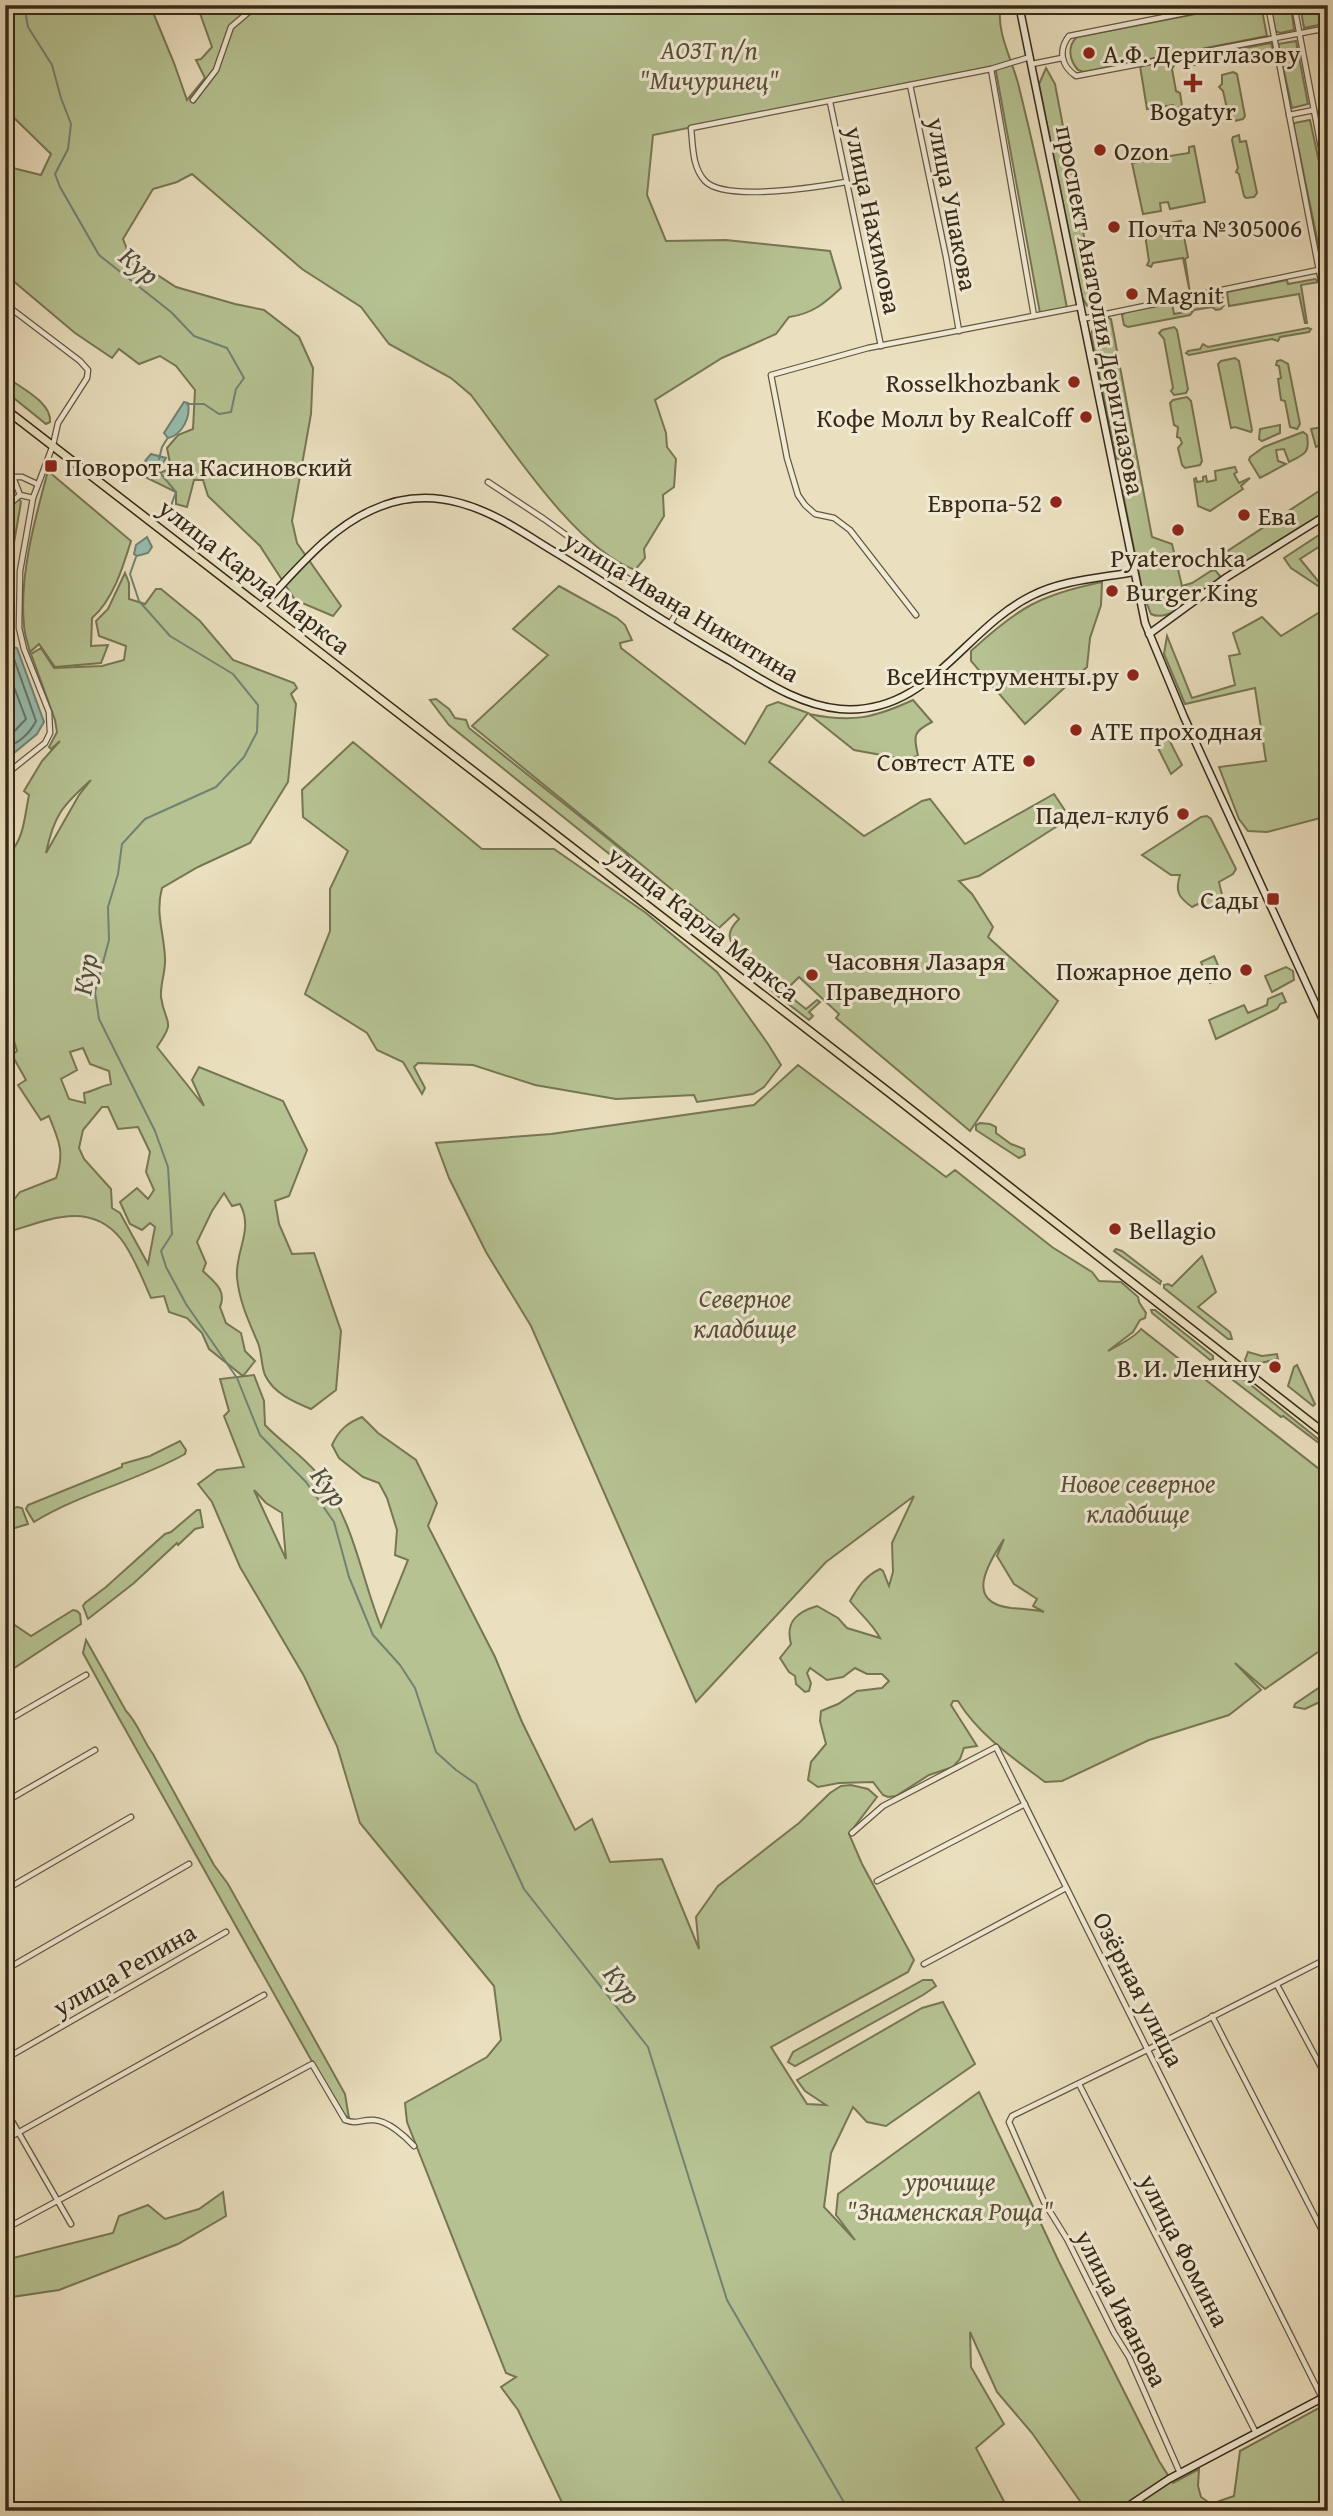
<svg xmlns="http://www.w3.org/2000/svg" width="1333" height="2516" viewBox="0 0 1333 2516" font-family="'Gentium Book Plus',serif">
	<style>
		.green { fill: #b6c292; stroke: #767654; stroke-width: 2; fill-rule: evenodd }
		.water { fill: #98bdb0; stroke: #718273; stroke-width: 2 }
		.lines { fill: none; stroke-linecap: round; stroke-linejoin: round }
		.shore { stroke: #687464; stroke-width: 2 }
		.stream { stroke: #718273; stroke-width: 2 }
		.street-casing { stroke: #645741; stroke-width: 7 }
		.secondary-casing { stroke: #372a17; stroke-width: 9 }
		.primary-casing { stroke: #372a17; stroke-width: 10 }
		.street { stroke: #f1ead5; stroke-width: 4.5 }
		.secondary { stroke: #f1ead5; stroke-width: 6 }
		.primary { stroke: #eadfbe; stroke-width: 7 }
		.poi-dot { fill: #8f2418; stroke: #f1ead5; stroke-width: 2.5 }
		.labels { text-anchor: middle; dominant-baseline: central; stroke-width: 6; stroke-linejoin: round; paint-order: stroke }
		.park-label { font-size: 26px; font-style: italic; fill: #575036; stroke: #f1ead5 }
		.poi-label { font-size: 26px; fill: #372a17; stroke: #f1ead5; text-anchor: start }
		.street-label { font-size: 26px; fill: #372a17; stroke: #f1ead5 }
		.water-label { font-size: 28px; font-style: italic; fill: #4f4f3d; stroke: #f1ead5 }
	</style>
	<rect width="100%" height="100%" fill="#eadfbe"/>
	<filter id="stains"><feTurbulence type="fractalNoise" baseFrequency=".00286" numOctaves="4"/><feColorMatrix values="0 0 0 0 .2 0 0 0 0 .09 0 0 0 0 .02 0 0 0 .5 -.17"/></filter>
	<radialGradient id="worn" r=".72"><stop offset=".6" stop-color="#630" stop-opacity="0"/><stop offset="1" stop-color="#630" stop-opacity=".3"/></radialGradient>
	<g class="green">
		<path d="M5,5H150L174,63L187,100L205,78L196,60L201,59L212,47L197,5H1001C995,31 1013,61 1019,87C1037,160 1053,234 1067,308L1040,313L995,66L653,135L647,195L666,241L726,240L830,251L841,288C825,303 812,314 789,317L776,334L722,358L655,400L666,433L667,447L676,459L674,487L663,495L664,516L644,549L645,558L635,570C574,547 511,447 471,395L451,378L389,344L361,307L302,269L192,174L177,182L153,189L123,239L130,257L176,287L235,304L264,310L299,337L313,368L311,414L292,521L297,543L341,606L333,616L295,600L260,546L208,496L203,480H194L187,507L176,504V492L135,472L138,466L156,475L171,468L167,448L178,435L193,429L195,390L176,366L160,356L139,364L119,349L112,358L75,333L5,274V166L41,175L51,154L5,109Z"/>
		<path d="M1242,5H1261L1267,36L1084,72L1078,70C1069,60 1067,46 1077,37Z"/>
		<path d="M1270,5H1291L1294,30L1280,33L1275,31Z"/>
		<path d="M1300,5H1328V23L1304,28Z"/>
		<path d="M1296,41L1308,104L1292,108L1278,44Z"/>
		<path d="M1271,43L1273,50L1271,53L1241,59L1239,49Z"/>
		<path d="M1227,49L1229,59L1194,65L1192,58L1195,55Z"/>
		<path d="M1170,60L1175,64L1172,69L1176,91L1180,93L1182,106L1177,109L1173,105L1147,109L1140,66Z"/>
		<path d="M1046,68L1055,84L1098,310L1087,306L1082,297L1039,84Z"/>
		<path d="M1233,72L1237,74L1245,116L1243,119L1230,122L1223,91L1219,87L1222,84V75Z"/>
		<path d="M1310,120L1328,203V262L1322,263L1294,127V123Z"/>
		<path d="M1239,135L1240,142L1246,141L1257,193L1254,197L1246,198L1244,196L1239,174L1236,172L1238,168L1232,140L1233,137Z"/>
		<path d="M1194,146L1205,202L1170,209L1168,202L1160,203L1161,211L1143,214L1132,163L1156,159L1157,162L1163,160V157L1189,153V147Z"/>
		<path d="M1181,221L1188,257L1185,259L1190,293L1183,258L1153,263L1151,267L1147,265L1149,261L1144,228Z"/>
		<path d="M1315,279L1319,282L1301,285L1307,323H1305L1299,294L1229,306L1227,292L1287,280L1288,284Z"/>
		<path d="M1218,293L1222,294L1224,305L1221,309L1216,310L1212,307L1194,310L1190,315L1128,327L1124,325L1122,315L1126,312L1172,303L1174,314L1191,311V299Z"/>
		<path d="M1106,317L1111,319L1152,537L1172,544L1182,586L1192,583L1211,571L1215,570L1220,576L1218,580C1201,591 1170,624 1151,614L1143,594L1122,489L1128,487L1123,461L1116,458L1091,334L1095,324Z"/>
		<path d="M1174,327L1177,330L1188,389L1186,393L1174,395L1171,391L1173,388L1164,339L1159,333L1162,330Z"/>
		<path d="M1308,328L1311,329L1309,332L1280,337L1278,341L1272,339L1189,355L1186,353L1188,351L1200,349L1203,344L1208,347Z"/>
		<path d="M1235,358L1239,361L1252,430L1251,432L1235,427L1231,428L1218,364L1221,361Z"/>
		<path d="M1281,360L1288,364L1300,424L1297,429L1290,427L1285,401L1281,400L1278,379L1281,378L1279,366L1276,365L1277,361Z"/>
		<path d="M5,376C19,387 52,402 50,422L46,424L5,391Z"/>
		<path d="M1187,397L1191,401L1202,461L1200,465L1185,468L1182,465L1178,448L1182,443L1180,438L1177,437L1178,427L1174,425L1170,403L1173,400Z"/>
		<path d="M1280,425V433L1262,441L1259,439L1260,429Z"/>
		<path d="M1328,426V440L1316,447L1311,429Z"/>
		<path d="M1303,432L1307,435C1310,453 1305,454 1289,462L1284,449L1276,450L1278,461L1286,464L1260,478L1249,460L1250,457L1264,447Z"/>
		<path d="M1235,467L1237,472L1234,474L1239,483L1250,478L1241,486L1243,489L1210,511L1198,506L1194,479L1196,478L1197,482L1203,481V477L1206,476L1207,482L1216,480L1215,471Z"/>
		<path d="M48,471L131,541C123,567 113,600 92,618L91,646L108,645L101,663L55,667L39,644L30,652C28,643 24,634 24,625C19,577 35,518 48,471Z"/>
		<path d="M1328,485V511L1237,569H1229L1221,557L1223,554Z"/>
		<path d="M17,496L21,502L20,508L10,566H5V510Z"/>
		<path d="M1328,529V541L1300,559L1327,592L1291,568L1284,558Z"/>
		<path d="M125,573L129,583V599L145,604L156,589H161L200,621L233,660L294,683L297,688L291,694L296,704L288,782L250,843L198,867L162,888C155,914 164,932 165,958C166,971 160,984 161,997C165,1026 177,1018 157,1047L204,1106L192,1080L199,1067L283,1101L307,1150L289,1196L275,1201L279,1224L292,1254L314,1253L341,1331L336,1390L311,1409C294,1402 273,1393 265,1375C261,1365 262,1353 258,1343C249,1322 239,1301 237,1277C235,1251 254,1230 240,1204L232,1206L224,1193L212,1211L197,1242L206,1263L203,1271C214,1282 227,1290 220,1307L226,1323L241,1333L245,1351L255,1361L243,1376L209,1349L202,1333L187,1318L169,1312L164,1296L151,1298C143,1280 133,1254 121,1239C89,1199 46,1221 5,1233V1204L12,1202L20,1192L56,1178C65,1152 59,1141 49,1116L41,1120L18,1085L26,1080L12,1055L17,1051L5,1012L9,853C24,841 25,813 29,795L24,791L42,761L60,741L51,749L49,747L57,732L55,720L31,654L41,648L54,668L102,666L124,660L126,646L99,636L96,621L108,609ZM91,780L79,795L46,853C54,815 62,806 91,780ZM83,1048L90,1064L109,1071L111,1084C101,1086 94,1091 84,1093L85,1103L69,1099L61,1079L77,1070L70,1052ZM102,1107H108L118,1129L138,1127L150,1152L146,1172L154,1190L148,1199L137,1188L120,1202L130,1224L142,1230L150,1223L155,1227L148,1264L120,1213L112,1208L111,1189L84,1159L79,1148L83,1130Z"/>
		<path d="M1102,582L1101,605L1090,638L1087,667L1025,724L971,661V651C1018,608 1039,595 1102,582Z"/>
		<path d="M559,586L617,618L625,625L632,640L620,643L621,648L745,744L767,706L778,702L808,713L769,762L864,836L922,801L930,799L965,844L1054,794L1070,818L979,876L959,881L972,894L993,927L988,937L1058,1001L970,1131L836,1018L839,1014L799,977L779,997C762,981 734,961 730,938C728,931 734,924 739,919L734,914L719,928L472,726L548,655L513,629Z"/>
		<path d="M1328,607V768L1322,770L1328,797V816L1267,832L1248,831L1239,819L1219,767L1266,761L1255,688L1185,704L1164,654L1167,636L1192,698L1235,685L1229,656L1240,654L1233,633L1262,617L1281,636Z"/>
		<path d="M436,699L449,709L455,718L466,720L469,728L626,853L638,871L633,873L449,725L430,700Z"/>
		<path d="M913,700L932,722C912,732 914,736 918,756L903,759L854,750L809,714C852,723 874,718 913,700Z"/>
		<path d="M1165,732L1182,765L1171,774L1154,740Z"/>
		<path d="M353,742L482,849H554L646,913L717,972L768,1044L781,1065L764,1087L753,1094L697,1102L694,1095L616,1099L535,1085L473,1065L418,1063L414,1067L425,1088L422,1094L403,1062L377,1050L367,1033L305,994L330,931V889L348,851L303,817L302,790Z"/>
		<path d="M1207,816L1211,819L1236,869L1233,874L1219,882L1223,899C1215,909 1209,910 1198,904L1192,907C1178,897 1175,891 1180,875H1171L1142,855L1201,817Z"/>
		<path d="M1214,956L1223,977L1210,983L1201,962Z"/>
		<path d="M1286,967L1293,971L1294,980L1272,992L1265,976Z"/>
		<path d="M1282,993L1286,1002L1280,1004L1277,1009L1216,1039L1209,1020L1244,1005L1248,1013L1267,1005L1268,999Z"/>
		<path d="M792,998L806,1009L817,1000L820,1002L809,1012L813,1016L809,1020L787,1003Z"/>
		<path d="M798,1065L946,1177L955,1170L1052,1247L1092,1272L1099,1281L1121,1282L1138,1297L1139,1302L1146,1313L1145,1318L1140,1320L1133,1332L1108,1351C1119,1345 1134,1338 1141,1329L1323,1472L1328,1466V1645L1265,1689L1235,1663L1261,1690L1229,1715L1149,1740L1062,1781L1045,1782C1013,1758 979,1735 958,1701H953L951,1705L977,1746L964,1748L960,1759L953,1767L929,1775L896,1796L888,1797L883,1795L873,1782L839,1783L818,1787L808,1780L811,1762L826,1744L820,1721L821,1711L838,1704L857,1691L882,1688L889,1681L882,1674H867L855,1668L843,1677L827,1680L810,1668L807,1673L811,1683L809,1691L805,1692L796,1684L795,1676L789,1672L780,1658L791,1644C785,1622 797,1612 817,1606L838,1618L847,1628L880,1638C872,1623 860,1614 850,1601C858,1587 865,1576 880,1569L883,1571L889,1586L893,1572L892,1543L914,1496L826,1562L696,1702L531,1326L486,1252L449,1178L436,1143L551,1134L754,1105ZM1004,1539L997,1556L1014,1584L1037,1599L1033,1606L1044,1612C1032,1609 1023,1609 1011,1608C963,1602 989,1563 1004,1539Z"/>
		<path d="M980,1123L990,1124L996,1127V1133L1011,1144L1024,1149L1025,1155L1019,1158L976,1130V1125Z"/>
		<path d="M1116,1249L1122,1251L1161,1281L1160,1284L1114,1251Z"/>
		<path d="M1202,1256L1216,1292L1198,1307L1230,1332L1232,1339H1228L1164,1288V1285L1168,1284L1172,1286Z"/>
		<path d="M1151,1310H1155L1213,1356V1359L1210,1360L1152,1313Z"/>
		<path d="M1248,1352L1262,1356L1277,1354L1278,1359L1248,1366L1245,1360Z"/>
		<path d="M1225,1364L1239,1378L1241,1377L1328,1447V1450L1283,1416L1281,1417L1220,1370Z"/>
		<path d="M1297,1365L1315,1404L1313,1406L1288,1386L1294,1367Z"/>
		<path d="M254,1375L264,1401L265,1425C282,1443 305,1457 320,1477C354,1521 361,1577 381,1627L408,1560L395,1555L397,1530L387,1498L379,1483L363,1477L339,1458L332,1445C339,1430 347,1423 362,1417L378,1433L416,1460L437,1503L428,1526L495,1657L522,1722L575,1830L592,1819L610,1862L662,1859L699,1949L696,1917L718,1886L799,1823L830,1793L841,1786L851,1785L868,1789L877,1797L849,1834L862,1864L914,1960L908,1972L771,2047L807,2104L826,2105L805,2091L797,2080L922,2008L943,2002L975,2064L886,2126L867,2122L853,2107L831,2153L824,2207L855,2240L836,2215L838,2194L979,2092L1059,2262L1159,2461L1173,2483L1199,2469L1198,2486L1201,2497L1211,2504L1234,2496L1240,2451L1328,2403V2511H1074L1080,2501L1032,2433L997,2392L970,2332L971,2367L1004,2424L976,2448L1009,2511H566L518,2410L501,2387L516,2377L506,2373L407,2122L405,2103L487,2057L501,2040L494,1986L360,1823L337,1746L304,1676L240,1567L212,1502L198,1484L217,1470L244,1467L224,1416L229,1411L220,1379ZM254,1490L266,1503L282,1513L286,1559Z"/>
		<path d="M180,1441L186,1450L185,1454C137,1481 81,1493 34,1522L26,1509L28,1505L122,1467V1464L150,1456Z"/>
		<path d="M17,1507L22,1508L28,1524L5,1531V1511Z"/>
		<path d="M197,1510H200L203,1527L195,1529L178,1545L177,1543L134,1583L88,1619L83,1606L85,1603L106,1587L165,1534L171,1532Z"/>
		<path d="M7,1563L9,1603L6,1619L31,1636L73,1610L77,1611L80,1614L81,1624L5,1674Z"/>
		<path d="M86,1640L126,1711C138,1723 143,1741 153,1754L214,1865L228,1884L345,2094L349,2118L341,2113L111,1704L83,1653Z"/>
		<path d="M1323,1685H1328L1326,1699L1305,1709L1294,1707L1295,1704Z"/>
		<path d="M923,1980H932L936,1986L923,1995L795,2066L788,2062L793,2052Z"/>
		<path d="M223,2192L226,2216L178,2244L59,2290L5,2298V2260L113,2233L119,2216L148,2205L165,2219L199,2209Z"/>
	</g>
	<g class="water">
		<path d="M184,402L188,403C191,417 182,435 168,438L164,433Z"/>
		<path d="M151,454L166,458L159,470L145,461Z"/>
		<path d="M147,537L152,547L148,553L137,556L134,554L136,545Z"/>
		<path d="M9,646L17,648L44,722L37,734L14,753H5V647Z"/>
	</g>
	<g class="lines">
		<g class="shore">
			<path d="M5,654L13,656L36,721C31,731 18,746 5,746"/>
			<path d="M5,663L26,719L10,736L5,737"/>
		</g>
		<g class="stream">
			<path d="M24,5L28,27L52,65L61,98L71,124L68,149L55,174L60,187L99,255L171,312L194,336L227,348L244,378L236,389L231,412L219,414L204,404H187"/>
			<path d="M159,459L162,447L167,439"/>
			<path d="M156,468L176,492L168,514"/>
			<path d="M136,557L130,574L139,601L170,636L233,674L258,705L257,732L244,757L216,787L145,819L122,844L118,874L108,907L109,940L95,992L99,1019L155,1131L168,1167L172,1234L161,1251L166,1267L186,1304L237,1378L260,1435L306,1482L334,1522L349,1577L373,1635L400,1665L415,1688L436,1752L456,1770L476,1784L524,1889L648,2047L727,2300L849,2511"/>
		</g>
		<defs>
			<g id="street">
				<path d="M1225,5L1069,36C1058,50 1061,66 1076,76L1328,28"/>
				<path d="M1268,5L1328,317"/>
				<path d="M1294,5L1328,184"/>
				<path d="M1032,64L1062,58"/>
				<path d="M991,69L1034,316"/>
				<path d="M910,85L946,257L959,331"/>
				<path d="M193,100L216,70L231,27L257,5"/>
				<path d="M830,102L881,346"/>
				<path d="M1289,115L1314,110"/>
				<path d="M846,182C818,187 725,202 705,181C692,167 693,146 691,128L991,69L1030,57"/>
				<path d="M5,304L80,361L88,370L87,378L58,423L53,445L33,498L20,571L19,628L24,649L49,712L50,733L45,743L5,775"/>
				<path d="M1082,319L1328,268"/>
				<path d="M5,469L13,477L20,495L33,498"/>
				<path d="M13,477H22L37,484"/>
				<path d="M488,482L544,519L622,575L679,609L670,624"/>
				<path d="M5,508L20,495"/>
				<path d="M916,615L850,530L834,518L815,514L805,505L798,495L787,458L771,375L868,348L1080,307"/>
				<path d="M1318,1009L1328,1005"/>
				<path d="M5,1722L86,1675"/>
				<path d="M5,1802L95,1750"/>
				<path d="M852,1833L883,1806L996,1747L1322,2398"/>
				<path d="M877,1881L1025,1804"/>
				<path d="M5,1890L131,1817"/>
				<path d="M924,1964L1066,1888"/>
				<path d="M5,1970L189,1864"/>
				<path d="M1277,1985L1328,2080"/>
				<path d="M1212,2016L1328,2242"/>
				<path d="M5,2059L226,1932"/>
				<path d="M1079,2084L1256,2433"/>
				<path d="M5,2109L71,2224"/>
				<path d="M5,2140L264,1995"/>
				<path d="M5,2229L312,2064L345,2120C358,2125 361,2119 374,2120C388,2121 405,2136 414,2146"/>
				<path d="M1180,2473L1129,2357L1114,2333L1067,2239L1044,2202L1009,2122L1012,2116L1149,2049L1328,1958"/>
			</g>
			<g id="secondary">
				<path d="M1019,5L1145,623L1184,717L1328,1031"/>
				<path d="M261,607C295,572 327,530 372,510C400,497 431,495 460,503C497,513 526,535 558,554C615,589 671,627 729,660C764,681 799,705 840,709C928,716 963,630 1031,596C1062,580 1100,578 1134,572"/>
				<path d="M1149,634L1227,577L1328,514"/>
				<path d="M1121,2511L1169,2479L1328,2395"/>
			</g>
			<path id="primary" d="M5,409L891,1094L1328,1436"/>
		</defs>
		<use href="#street" class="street-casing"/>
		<use href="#secondary" class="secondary-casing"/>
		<use href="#primary" class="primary-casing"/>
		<use href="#street" class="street"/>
		<use href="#secondary" class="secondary"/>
		<use href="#primary" class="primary"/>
	</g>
	<g class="poi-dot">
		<circle cx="1089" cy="53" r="7"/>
		<path d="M1189.5 72.5h7v7h7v7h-7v7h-7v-7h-7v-7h7z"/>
		<circle cx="1100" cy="150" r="7"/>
		<circle cx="1114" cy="227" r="7"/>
		<circle cx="1132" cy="294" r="7"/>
		<circle cx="1074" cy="382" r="7"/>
		<circle cx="1086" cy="417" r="7"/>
		<rect x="44" y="459" width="14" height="14" rx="3.5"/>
		<circle cx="1056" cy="502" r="7"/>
		<circle cx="1244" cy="515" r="7"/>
		<circle cx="1178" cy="530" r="7"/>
		<circle cx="1112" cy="591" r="7"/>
		<circle cx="1133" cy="675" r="7"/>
		<circle cx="1076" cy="730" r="7"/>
		<circle cx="1029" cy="761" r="7"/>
		<circle cx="1183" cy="814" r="7"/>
		<rect x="1266" y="892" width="14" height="14" rx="3.5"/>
		<circle cx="1246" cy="970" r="7"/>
		<circle cx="812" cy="975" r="7"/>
		<circle cx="1115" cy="1229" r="7"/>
		<circle cx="1275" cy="1367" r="7"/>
	</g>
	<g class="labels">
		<g class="park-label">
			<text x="709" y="49">АОЗТ п/п<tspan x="709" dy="30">"Мичуринец"</tspan></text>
			<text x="745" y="1297">Северное<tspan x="745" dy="30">кладбище</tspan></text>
			<text x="1138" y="1482">Новое северное<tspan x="1138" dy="30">кладбище</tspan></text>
			<text x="950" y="2180">урочище<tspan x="950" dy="30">"Знаменская Роща"</tspan></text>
		</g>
		<g class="poi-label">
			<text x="1103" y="53">А.Ф. Дериглазову</text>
			<text x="1193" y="110" text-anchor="middle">Bogatyr</text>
			<text x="1114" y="150">Ozon</text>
			<text x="1128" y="227">Почта №305006</text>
			<text x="1146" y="294">Magnit</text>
			<text x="1060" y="382" text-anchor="end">Rosselkhozbank</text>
			<text x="1072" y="417" text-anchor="end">Кофе Молл by RealCoff</text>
			<text x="65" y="466">Поворот на Касиновский</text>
			<text x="1042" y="502" text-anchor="end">Европа-52</text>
			<text x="1258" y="515">Ева</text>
			<text x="1178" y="557" text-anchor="middle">Pyaterochka</text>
			<text x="1126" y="591">Burger King</text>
			<text x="1119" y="675" text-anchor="end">ВсеИнструменты.ру</text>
			<text x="1090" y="730">АТЕ проходная</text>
			<text x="1015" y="761" text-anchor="end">Совтест АТЕ</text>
			<text x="1169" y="814" text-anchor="end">Падел-клуб</text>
			<text x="1259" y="899" text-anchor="end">Сады</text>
			<text x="826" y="960">Часовня Лазаря<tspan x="826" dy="30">Праведного</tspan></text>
			<text x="1232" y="970" text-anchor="end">Пожарное депо</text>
			<text x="1129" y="1229">Bellagio</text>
			<text x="1261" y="1367" text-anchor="end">В. И. Ленину</text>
		</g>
		<g class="street-label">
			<text transform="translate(953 204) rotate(79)">улица Ушакова</text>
			<text transform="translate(874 220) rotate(78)">улица Нахимова</text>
			<text transform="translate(1101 310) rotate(79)">проспект Анатолия Дериглазова</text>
			<text transform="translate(255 576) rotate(38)">улица Карла Маркса</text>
			<text transform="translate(682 606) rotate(31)">улица Ивана Никитина</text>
			<text transform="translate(704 923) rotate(38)">улица Карла Маркса</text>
			<text transform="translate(124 1969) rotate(-30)">улица Репина</text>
			<text transform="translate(1139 1989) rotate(63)">Озёрная улица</text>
			<text transform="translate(1185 2250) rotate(63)">улица Фомина</text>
			<text transform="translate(1122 2308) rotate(63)">улица Иванова</text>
		</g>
		<g class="water-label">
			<text transform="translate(140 265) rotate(40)">Кур</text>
			<text transform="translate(84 974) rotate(-81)">Кур</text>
			<text transform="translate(330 1486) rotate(54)">Кур</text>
			<text transform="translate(623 1984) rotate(52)">Кур</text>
		</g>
	</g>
	<rect width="1333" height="2516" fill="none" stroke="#eadfbe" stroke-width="28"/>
	<rect x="7" y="7" width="1319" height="2502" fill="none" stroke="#372a17" stroke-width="3.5"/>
	<rect x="14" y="14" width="1305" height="2488" fill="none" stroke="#372a17" stroke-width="2"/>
	<rect width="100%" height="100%" filter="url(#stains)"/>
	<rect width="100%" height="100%" fill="url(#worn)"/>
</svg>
